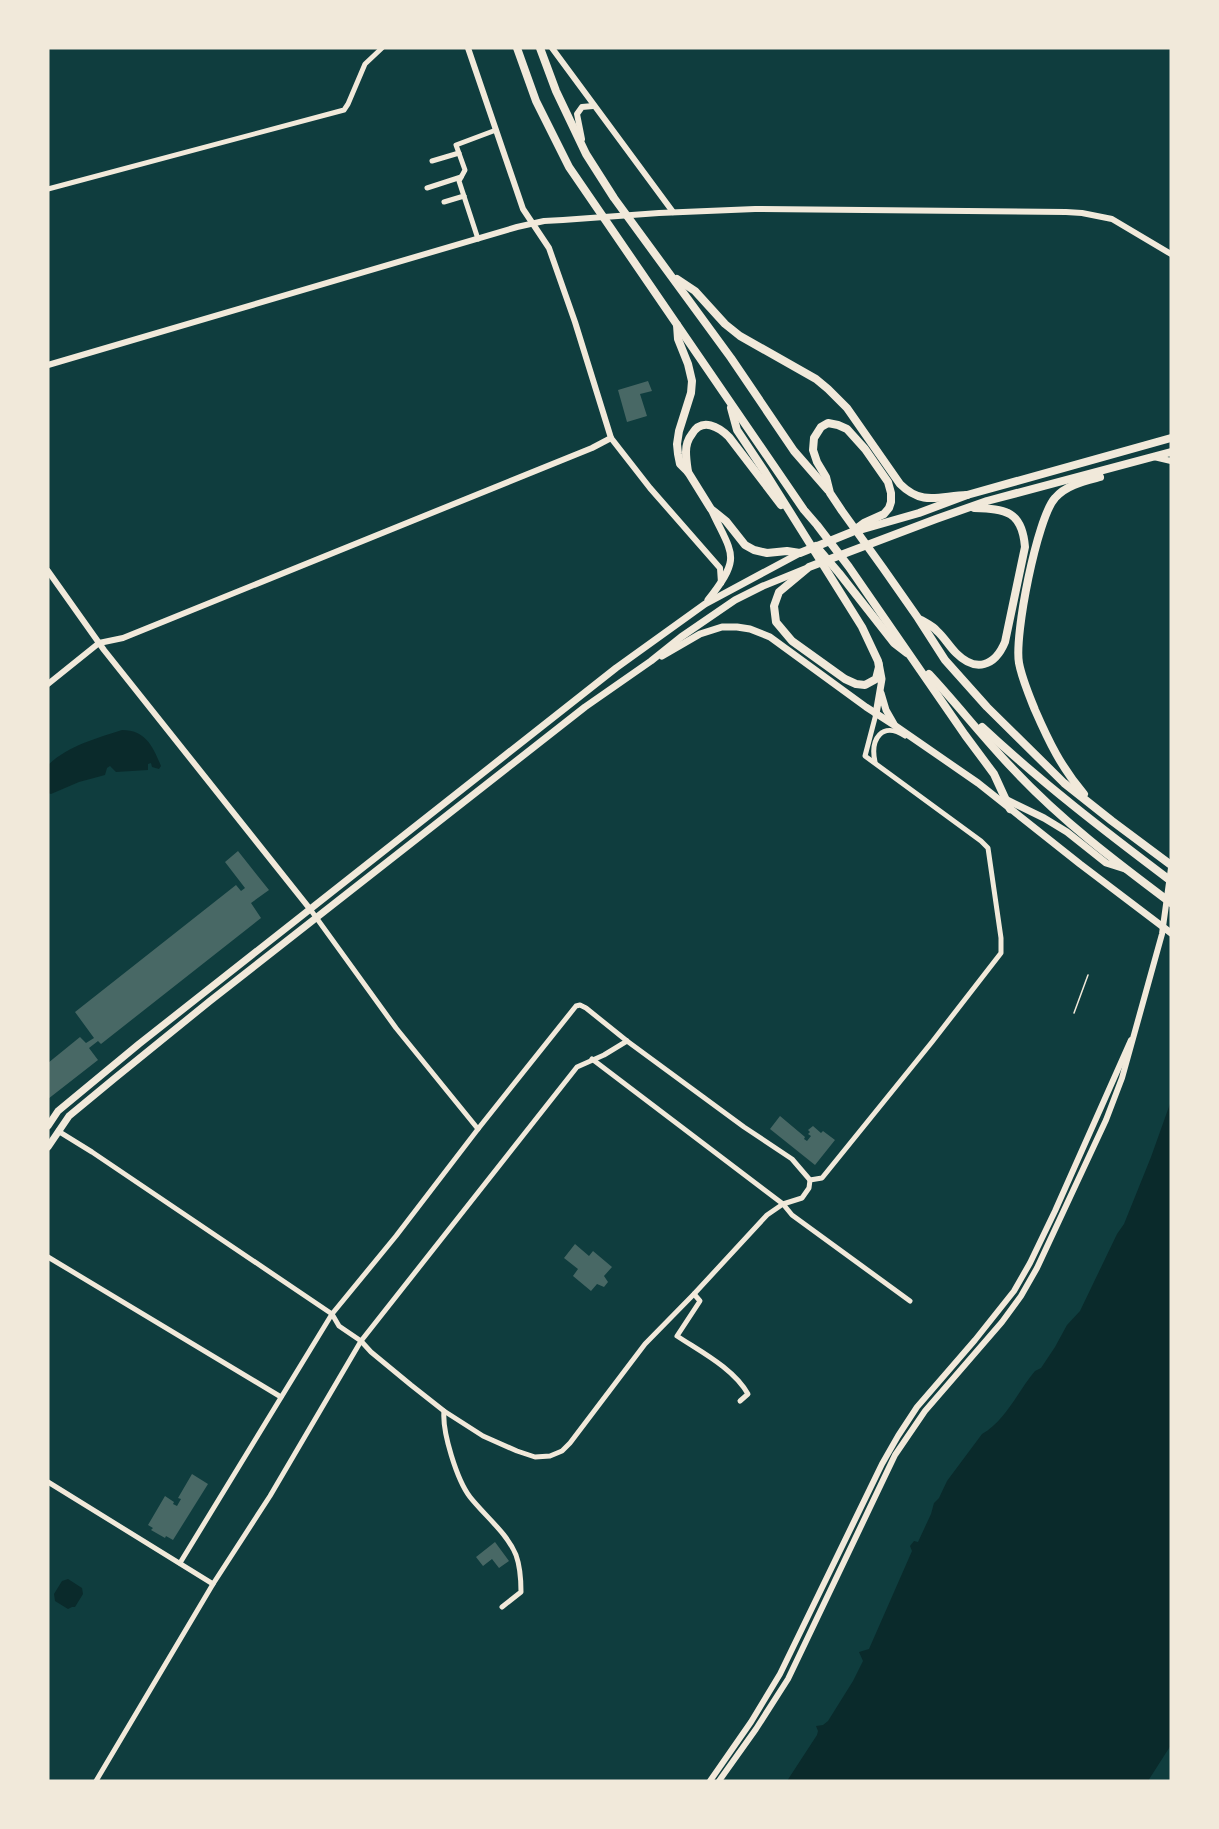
<svg xmlns="http://www.w3.org/2000/svg" width="1219" height="1829" viewBox="0 0 1219 1829" font-family="Literata,serif">
	<style>
		.water { fill: #0a2a2b }
		.building { fill: #486865 }
		.lines { fill: none; stroke-linecap: round; stroke-linejoin: round }
		.path { stroke: #f1e9da; stroke-width: 1.5 }
		.minor { stroke: #f1e9da; stroke-width: 5 }
		.tertiary { stroke: #f1e9da; stroke-width: 6 }
		.secondary { stroke: #f1e9da; stroke-width: 7 }
		.primary { stroke: #f1e9da; stroke-width: 8 }
	</style>
	<rect width="100%" height="100%" fill="#0f3d3e"/>
	<g class="water">
		<path d="M122,730C146,730 153,747 161,766L159,769L152,767L151,763L148,764V770L116,772L110,766L107,768L105,775L79,782L51,794L48,793V765C68,746 97,738 122,730Z"/>
		<path d="M1171,1101V1745L1148,1781H787L817,1735L818,1731L816,1726L823,1725L828,1721L853,1681L863,1661L859,1652L869,1649L912,1551L910,1546L914,1541L918,1542L931,1514L934,1503L939,1498L947,1481L982,1434C1006,1420 1018,1391 1035,1371L1041,1368L1055,1347L1067,1325L1080,1311L1117,1234L1124,1224L1151,1157Z"/>
		<path d="M68,1579L82,1588L83,1594L75,1607H72L68,1609L55,1601L54,1594L62,1581Z"/>
	</g>
	<g class="building">
		<path d="M648,381L652,391L640,394L647,416L627,422L618,390Z"/>
		<path d="M238,851L269,890L251,903L261,918L101,1044L98,1041L89,1048L98,1060L48,1099V1063L80,1037L86,1043L94,1038L75,1012L236,885L241,891L245,888L225,862Z"/>
		<path d="M780,1116L805,1137L804,1139L807,1141L811,1136L808,1134L810,1132L808,1130L813,1126L821,1133L823,1131L835,1140L815,1165L770,1129Z"/>
		<path d="M575,1244L589,1256L593,1251L612,1267L604,1276L608,1282L604,1287L597,1284L591,1291L573,1276L578,1269L564,1258Z"/>
		<path d="M192,1474L208,1484L173,1540L166,1536L165,1538L151,1530L153,1528L148,1525L165,1496L174,1502L173,1504L177,1506L181,1499L178,1498Z"/>
		<path d="M495,1542L509,1561L499,1568L492,1559L483,1566L476,1557Z"/>
	</g>
	<g class="lines">
		<path class="path" d="M1074,1013L1088,975"/>
		<g class="minor">
			<path d="M432,161L459,153"/>
			<path d="M427,188L461,177"/>
			<path d="M48,189L344,110L348,104L365,64L382,48"/>
			<path d="M444,202L464,196"/>
			<path d="M478,239L459,181L465,170L456,145L496,130"/>
			<path d="M875,762C870,739 882,721 905,736"/>
			<path d="M310,909L396,1028L478,1129"/>
			<path d="M592,1059L783,1204L792,1215L910,1301"/>
			<path d="M58,1131L92,1152L332,1314L339,1326L361,1341L371,1352L411,1385L444,1411L483,1436L517,1451L535,1457L550,1456L562,1451L570,1443L645,1344L694,1294L767,1215L783,1204L802,1198L809,1188L810,1180L822,1178L932,1042L1001,953V938L988,848L981,841L865,756L876,714"/>
			<path d="M48,1257L281,1397"/>
			<path d="M694,1294L700,1301L677,1336C701,1352 733,1368 748,1394L740,1401"/>
			<path d="M444,1411C442,1432 457,1480 470,1497C485,1516 507,1533 516,1555C520,1566 521,1580 521,1592L502,1607"/>
			<path d="M48,1482L213,1584"/>
			<path d="M180,1563L332,1314L396,1236L478,1129L576,1006L580,1005L586,1008L627,1041L744,1127L792,1159L810,1180"/>
			<path d="M96,1781L213,1584L270,1496L361,1341L577,1067L604,1055L627,1041"/>
		</g>
		<g class="tertiary">
			<path d="M468,48L523,209L549,248L575,322L611,438L650,488L720,568L721,583"/>
			<path d="M552,48L673,212"/>
			<path d="M582,139L577,114L582,107L593,106"/>
			<path d="M48,365L517,227L544,221L563,220L659,213L755,209L1066,212L1082,213L1112,219L1171,254"/>
			<path d="M1154,457L1171,461"/>
			<path d="M48,571L104,650L310,909"/>
			<path d="M48,684L99,643L123,638L592,448L611,438"/>
			<path d="M710,1781L751,1722L780,1674L882,1464L898,1436L917,1407L975,1340L1014,1291L1030,1263L1055,1211L1131,1040"/>
			<path d="M719,1781L756,1729L788,1679L895,1455L925,1411L1002,1322L1021,1296L1037,1268L1106,1120L1122,1078L1162,934L1171,868"/>
		</g>
		<g class="secondary">
			<path d="M708,600C743,556 732,555 711,509"/>
			<path d="M662,656L700,634L722,627H737L750,629L770,637L866,707L894,725L978,783L1080,864L1171,933"/>
			<path d="M881,693L886,710L894,724"/>
			<path d="M876,714L882,679L879,663"/>
			<path d="M1003,798L1044,818L1067,832L1106,863L1125,869"/>
			<path d="M48,1126L58,1111L139,1044L616,668L705,604L800,553"/>
			<path d="M48,1147L69,1116L115,1078L210,1001L585,707L651,661L681,637L735,600L763,586L805,569"/>
		</g>
		<g class="primary">
			<path d="M517,48L536,101L569,167L804,510L817,525L849,567L965,735L994,774L1010,809"/>
			<path d="M540,48L556,91L586,154L614,198L731,358L794,451L828,490"/>
			<path d="M677,279L695,291L725,324L740,336L816,379L828,389L847,408L900,484C922,506 939,496 967,495"/>
			<path d="M677,325L678,339L688,364L692,381L691,393L679,431L677,444L678,454L680,464L688,472L711,509L726,521L745,545L754,550L767,553L787,551L800,553L852,532L864,523L884,514L889,508L891,502V493L888,482L865,449L847,429L838,425L828,423L821,427L814,438L813,450L817,462L826,477L830,493L842,511L883,568L918,618L945,660L987,707L1064,783L1112,821L1171,865"/>
			<path d="M731,408L737,430L765,472L862,627L878,661L879,667L876,679L865,685L856,684L845,679L792,641L776,622L774,606L779,592L809,567L936,519L987,501L1171,452"/>
			<path d="M688,472C687,465 686,459 686,452C686,446 688,439 692,434C702,417 719,427 729,437L781,505"/>
			<path d="M856,531L919,513L967,495L1171,438"/>
			<path d="M816,546L839,573L894,643L907,653"/>
			<path d="M921,620C926,623 933,626 937,631C944,637 949,646 956,653C976,673 995,666 1005,642L1025,547C1022,511 1006,509 974,508"/>
			<path d="M929,674C958,705 984,739 1014,770C1062,821 1115,861 1171,903"/>
			<path d="M982,727C1042,783 1106,832 1171,881"/>
			<path d="M1084,794C1061,767 1049,742 1035,710C1029,695 1022,679 1019,663C1014,636 1037,518 1055,498C1066,485 1085,481 1100,477"/>
		</g>
	</g>
	<rect width="1219" height="1829" fill="none" stroke="#f1e9da" stroke-width="99"/>
</svg>
